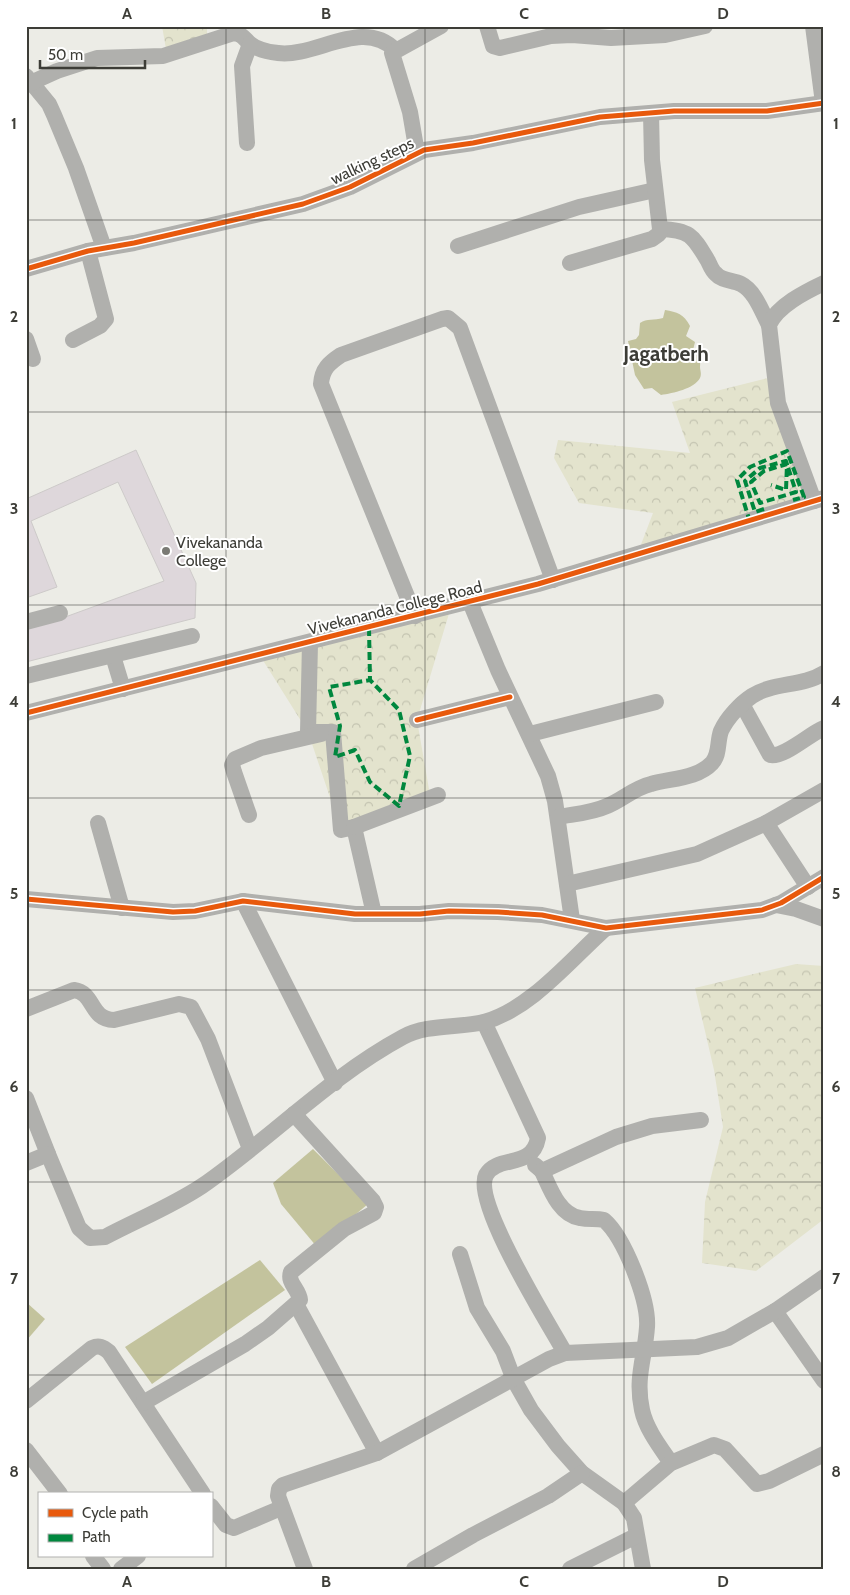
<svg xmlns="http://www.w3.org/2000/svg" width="850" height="1595" viewBox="0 0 850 1595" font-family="Cabin,sans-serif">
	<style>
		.park { fill: url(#park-crowns) }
		.water { fill: #c3c39d }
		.building { fill: #ded7db; stroke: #cdcac9 }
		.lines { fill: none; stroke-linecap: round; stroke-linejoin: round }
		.minor { stroke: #b0b0ad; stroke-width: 16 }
		.quiet { stroke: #00873e; stroke-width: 4; stroke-dasharray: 8 4; stroke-linecap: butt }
		.cycleway-casing { stroke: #fff; stroke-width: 8 }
		.cycleway { stroke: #e8590c; stroke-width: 5 }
		.grid { fill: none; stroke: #3d3d37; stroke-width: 1; stroke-opacity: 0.55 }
		.poi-dot { fill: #7a7a74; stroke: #fff; stroke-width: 2 }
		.labels { text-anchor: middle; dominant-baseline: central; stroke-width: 4; stroke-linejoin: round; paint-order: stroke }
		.street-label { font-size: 16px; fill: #3d3d37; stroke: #fff }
		.poi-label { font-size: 16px; fill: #3d3d37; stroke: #fff; text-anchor: start }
		.district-label { font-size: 21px; font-weight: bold; fill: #3d3d37; stroke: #fff }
		.neatline { fill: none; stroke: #3d3d37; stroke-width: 2 }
		.grid-label { font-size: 16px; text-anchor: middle; font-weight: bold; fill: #3d3d37 }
	</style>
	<defs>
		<pattern id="park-crowns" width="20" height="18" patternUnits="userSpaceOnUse" patternTransform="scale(1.25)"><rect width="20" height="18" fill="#e3e3cd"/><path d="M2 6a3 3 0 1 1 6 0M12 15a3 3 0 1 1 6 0" fill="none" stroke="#c4c4b1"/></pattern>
	</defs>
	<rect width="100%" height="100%" fill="#ecece6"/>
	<g class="park">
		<path d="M162,26H207V37L166,49Z"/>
		<path d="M772,377L810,499L637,555L653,513L579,503L554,458L558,440L690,453L672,402Z"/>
		<path d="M451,607L417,720L430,795L341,830L308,732L259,654Z"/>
		<path d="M796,964L824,966V1219L756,1271L702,1263L705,1202L723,1127L714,1070L695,988Z"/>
	</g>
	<g class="water">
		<path d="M665,310C677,312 684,314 690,326L686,336L695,342L693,350C698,356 701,359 700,367C700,370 702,374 700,378C694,389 673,393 661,395L652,388L644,389L635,375L628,341L636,339L639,335L640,323C647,318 654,321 663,318Z"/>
		<path d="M313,1149L368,1204L317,1247L281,1204L273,1183Z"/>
		<path d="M260,1260L285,1290L152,1384L125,1347Z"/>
		<path d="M26,1302L45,1319L26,1341Z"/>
	</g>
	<path class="building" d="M136,450L196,583L195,618L26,662V627L68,616L164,581L118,482L31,521L57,587L26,598V499Z"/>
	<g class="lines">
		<g class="minor">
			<path d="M487,26L493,46L500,48L551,36L572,35L611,38L665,35L705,26"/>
			<path d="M813,26L823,103"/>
			<path d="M26,76L49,104L54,115L76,168L104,248"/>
			<path d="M26,85L57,71L97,58L163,56L234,33C242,34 244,38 249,43C256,49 269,52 278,53C315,58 363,17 395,50"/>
			<path d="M247,143L242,66L250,44"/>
			<path d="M417,153L410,112L392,53L441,26"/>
			<path d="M660,229C691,230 693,236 708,261C710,265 712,271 716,274C722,281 733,280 741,284C755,291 762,312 769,325"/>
			<path d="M458,246L579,207L655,190"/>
			<path d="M570,263L652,239L659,234L660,229L652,160L651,113"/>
			<path d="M26,269L88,251L134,243L303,204L350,187L424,150L473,143L600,117L674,111H767L824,103"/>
			<path d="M26,339L33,359"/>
			<path d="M73,340L100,326L106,319L88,251"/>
			<path d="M814,501L778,403L769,325C777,306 805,292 824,283"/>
			<path d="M470,602L498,670L548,776L555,801L572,920"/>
			<path d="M415,616L321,384C322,369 329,363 341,355L442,319L448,318L460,328L553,580"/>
			<path d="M26,622L60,613"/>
			<path d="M310,643L308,732H333L341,830L354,827L374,914"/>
			<path d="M113,656L123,689"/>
			<path d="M26,676L192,636"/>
			<path d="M742,704L770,755C784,758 809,734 824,728"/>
			<path d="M26,713L538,584L824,498"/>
			<path d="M417,720L510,697"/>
			<path d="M530,734L656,702"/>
			<path d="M249,815L234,772L232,765L235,759L261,748L321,734"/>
			<path d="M558,817C574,814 592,813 607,806C622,800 634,788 651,784C671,778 697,779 712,763C720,754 717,742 721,731C727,718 740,704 752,696C773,682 802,687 824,673"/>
			<path d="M98,823L122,908"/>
			<path d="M766,823L808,887"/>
			<path d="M354,827L438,795"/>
			<path d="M567,884L697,854L766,823L824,790"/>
			<path d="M26,899L173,912L195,911L243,901L355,914H420L449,911L498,912L542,915L606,928L762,910L781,903L824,877"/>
			<path d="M243,901L335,1083"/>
			<path d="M776,905L796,909L824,919"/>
			<path d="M26,1009L74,990C95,993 89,1019 114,1020L179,1004L191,1007L208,1039L250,1149"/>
			<path d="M484,1022L538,1138C532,1170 498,1154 486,1175C472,1202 549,1324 565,1353"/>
			<path d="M26,1098L48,1154"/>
			<path d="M26,1163L48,1154L79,1228L90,1238L105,1237C137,1220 172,1206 202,1186C270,1139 329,1077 403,1037C427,1024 459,1028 484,1022C531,1009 571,959 606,928"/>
			<path d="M535,1165L542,1171L616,1137L652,1126L701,1120"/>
			<path d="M542,1171C550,1188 559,1215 580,1218C589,1220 596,1218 604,1220C624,1237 649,1300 647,1327C645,1358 635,1377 642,1410C646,1429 660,1447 671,1463"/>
			<path d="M460,1254L477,1308L503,1351L514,1380L531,1410L558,1446L582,1473L624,1503L634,1518L643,1569"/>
			<path d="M296,1304L377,1453"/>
			<path d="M775,1311L824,1381"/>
			<path d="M26,1401L92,1348C99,1345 103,1347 109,1352L203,1494"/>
			<path d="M143,1403L245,1344L268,1328L300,1300C299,1289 287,1283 291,1272L344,1229L374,1213L376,1207L373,1201L294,1114"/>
			<path d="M26,1450L60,1494"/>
			<path d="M624,1503L671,1463L714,1445L725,1449L757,1484L769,1481L824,1454"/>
			<path d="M211,1506L226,1525L234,1528L281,1508"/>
			<path d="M93,1556L103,1569"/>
			<path d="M121,1569L138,1556"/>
			<path d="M305,1569L278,1496L279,1489L283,1485L377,1453L549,1359L565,1353L697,1347L728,1338L775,1311L824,1277"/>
			<path d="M414,1569L473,1535L548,1496L582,1473"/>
			<path d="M570,1569L636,1536"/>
		</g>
		<g class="quiet">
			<path d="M764,509L755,512L745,481L760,468L786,461L796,492L760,503L751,482L764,471L787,464L786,490L771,485"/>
			<path d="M750,522L737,480L750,467L787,451L804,497L793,500"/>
			<path d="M369,628L370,680L399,710L410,756L399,806L370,782L355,750L335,757L340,726L329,687L370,680"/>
		</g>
		<defs>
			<g id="cycleway">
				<path d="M26,269L88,251L134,243L303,204L350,187L424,150L473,143L600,117L674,111H767L824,103"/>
				<path d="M26,713L538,584L824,498"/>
				<path d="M417,720L510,697"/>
				<path d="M26,899L173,912L195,911L243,901L355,914H420L449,911L498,912L542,915L606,928L762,910L781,903L824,877"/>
			</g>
		</defs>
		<use href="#cycleway" class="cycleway-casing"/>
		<use href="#cycleway" class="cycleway"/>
	</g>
	<path class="grid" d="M226,26V1569M425,26V1569M624,26V1569M26,220H824M26,412H824M26,605H824M26,798H824M26,990H824M26,1182H824M26,1375H824"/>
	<circle class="poi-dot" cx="166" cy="551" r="5"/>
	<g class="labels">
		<g class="street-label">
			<text transform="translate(372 161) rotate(-25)">walking steps</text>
			<text transform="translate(395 608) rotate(-14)">Vivekananda College Road</text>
		</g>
		<g class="poi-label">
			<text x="176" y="542">Vivekananda<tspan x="176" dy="18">College</tspan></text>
		</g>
		<g class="district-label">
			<text x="666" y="353">Jagatberh</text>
		</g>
	</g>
	<rect width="850" height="1595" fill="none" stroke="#ffffff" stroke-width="55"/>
	<rect x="38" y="1492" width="175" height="65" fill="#ffffff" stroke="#b1b1af"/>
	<rect x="48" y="1509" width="25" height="8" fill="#e8590c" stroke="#b1b1af"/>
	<text x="82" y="1518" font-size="15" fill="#3d3d37">Cycle path</text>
	<rect x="48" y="1534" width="25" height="8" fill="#00873e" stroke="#b1b1af"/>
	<text x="82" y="1542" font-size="15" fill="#3d3d37">Path</text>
	<path d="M40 60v8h105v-8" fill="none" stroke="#3d3d37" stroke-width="2.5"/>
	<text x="48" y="60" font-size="15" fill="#3d3d37" stroke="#ffffff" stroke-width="4" paint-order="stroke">50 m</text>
	<rect x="28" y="28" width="794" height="1540" class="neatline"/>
	<g class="grid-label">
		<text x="127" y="19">A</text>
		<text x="326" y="19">B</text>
		<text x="524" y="19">C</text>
		<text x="723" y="19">D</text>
		<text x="14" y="129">1</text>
		<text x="836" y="129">1</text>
		<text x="14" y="322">2</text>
		<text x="836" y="322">2</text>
		<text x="14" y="514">3</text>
		<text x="836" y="514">3</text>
		<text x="14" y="707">4</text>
		<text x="836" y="707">4</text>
		<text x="14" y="899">5</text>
		<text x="836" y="899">5</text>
		<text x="14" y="1092">6</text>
		<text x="836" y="1092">6</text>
		<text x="14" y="1284">7</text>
		<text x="836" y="1284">7</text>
		<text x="14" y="1477">8</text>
		<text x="836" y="1477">8</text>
		<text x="127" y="1587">A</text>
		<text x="326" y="1587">B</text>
		<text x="524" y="1587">C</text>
		<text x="723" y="1587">D</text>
	</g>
</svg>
